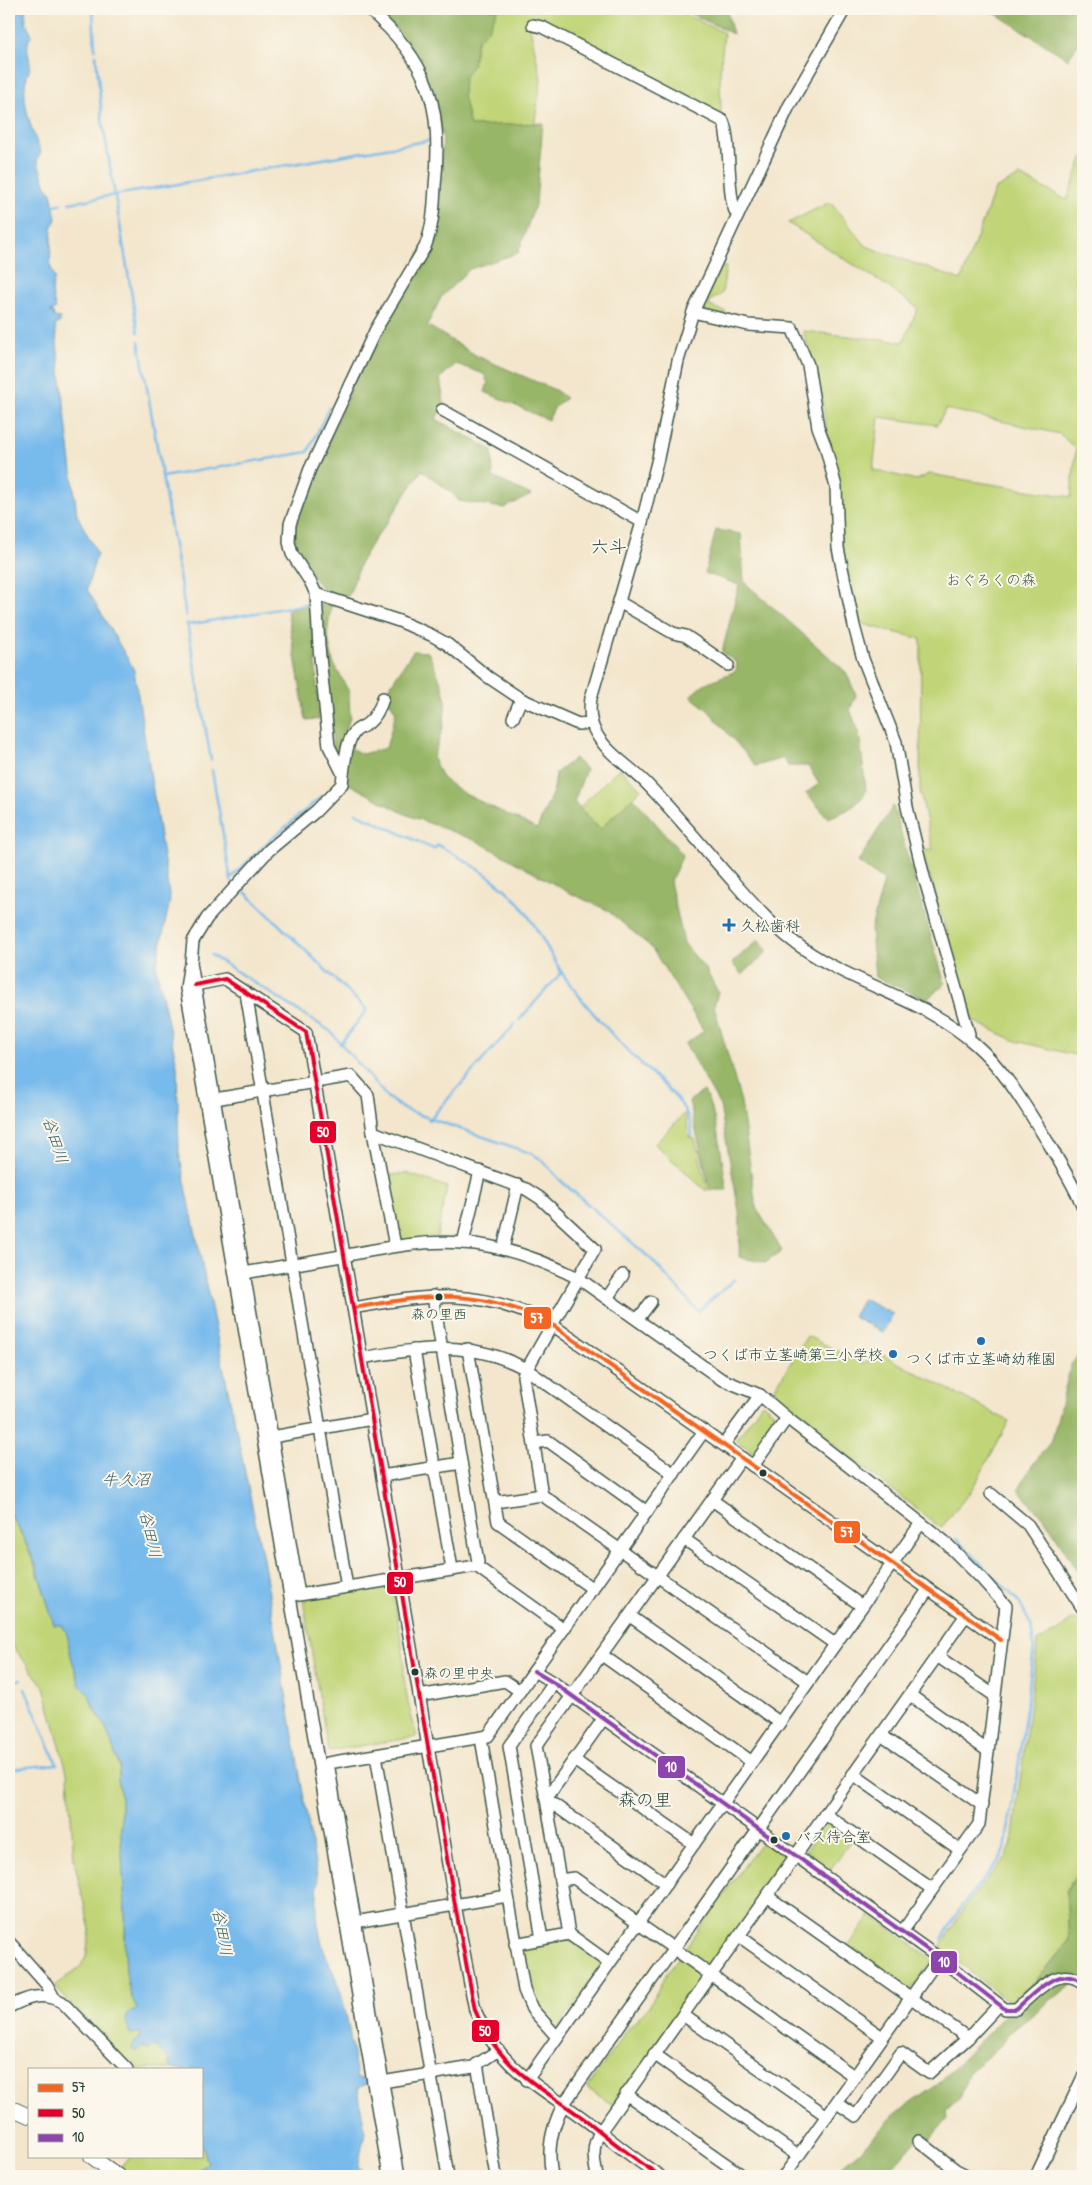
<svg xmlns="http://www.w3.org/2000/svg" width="1092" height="2185" viewBox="0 0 1092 2185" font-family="'Patrick Hand','Klee One',sans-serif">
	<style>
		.green { fill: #c1d578; stroke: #708956; fill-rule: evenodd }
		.forest { fill: #98b668; stroke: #5c7a4e }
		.water { fill: #77baec; stroke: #4b7c90 }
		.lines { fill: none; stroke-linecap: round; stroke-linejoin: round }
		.stream { stroke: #77baec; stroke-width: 2.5 }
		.minor-casing { stroke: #3f564b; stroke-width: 14 }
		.major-casing { stroke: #3f564b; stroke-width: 16 }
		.minor { stroke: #fff; stroke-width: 11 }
		.major { stroke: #fff; stroke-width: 14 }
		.bus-1-casing { stroke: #fbf7ec; stroke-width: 8 }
		.bus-2-casing { stroke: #fbf7ec; stroke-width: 8 }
		.bus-3-casing { stroke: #fbf7ec; stroke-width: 8 }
		.bus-1 { stroke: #f26522; stroke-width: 4 }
		.bus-2 { stroke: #e4002b; stroke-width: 4 }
		.bus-3 { stroke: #8e44ad; stroke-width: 4 }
		.poi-dot { fill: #1f6fb2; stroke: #fbf7ec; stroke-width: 2 }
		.bus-dot { fill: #1f3d34; stroke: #fbf7ec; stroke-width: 2 }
		.labels { text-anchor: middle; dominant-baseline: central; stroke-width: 4; stroke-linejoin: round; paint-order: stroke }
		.bus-label { font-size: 14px; fill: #1f3d34; stroke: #fbf7ec }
		.park-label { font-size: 15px; fill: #3f5b42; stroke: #fbf7ec }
		.poi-label { font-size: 15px; fill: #1f3d34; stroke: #fbf7ec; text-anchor: start }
		.water-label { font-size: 16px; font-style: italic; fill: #355c62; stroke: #fbf7ec }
		.quarter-label { font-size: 18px; fill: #1f3d34; stroke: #fbf7ec }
		.line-badge { stroke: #fbf7ec; stroke-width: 2 }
		.badge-label { font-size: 14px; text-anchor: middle; font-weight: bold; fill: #fff }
	</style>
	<rect width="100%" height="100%" fill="#fbf7ec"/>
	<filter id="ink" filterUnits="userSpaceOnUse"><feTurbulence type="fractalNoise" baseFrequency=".02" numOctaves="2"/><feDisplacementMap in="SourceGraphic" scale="10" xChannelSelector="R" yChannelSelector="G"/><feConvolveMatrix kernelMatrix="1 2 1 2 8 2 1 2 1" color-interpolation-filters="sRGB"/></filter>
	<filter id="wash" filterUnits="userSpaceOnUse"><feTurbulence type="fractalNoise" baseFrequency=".0096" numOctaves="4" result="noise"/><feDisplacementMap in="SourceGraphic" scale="20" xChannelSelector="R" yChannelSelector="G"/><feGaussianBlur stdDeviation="1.12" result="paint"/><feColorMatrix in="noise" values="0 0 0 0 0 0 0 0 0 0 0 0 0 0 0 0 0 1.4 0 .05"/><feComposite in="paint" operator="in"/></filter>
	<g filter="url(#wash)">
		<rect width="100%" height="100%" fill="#f3e6cc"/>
		<g class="green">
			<path d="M374,9H674L724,33L720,73L721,116L543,23L528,18L541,79L533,134L474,137L434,91Z"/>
			<path d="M1083,156V1057L1016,1041L973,1021L922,850H933L920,791L921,639L858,623L840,534L822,396L803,331L903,342L918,308L881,282L788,223L830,202L866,246L961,280L995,189L1020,176L1067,200ZM946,409L1060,434L1076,449L1071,497L929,474L917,480L873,470L879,417L937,425Z"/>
			<path d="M721,267H726L722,294L711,300L709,306L726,312L724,316L702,310L701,308Z"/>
			<path d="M619,768L641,789L600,829L579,808Z"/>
			<path d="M685,1113L689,1137L695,1139L708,1190H705L655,1144Z"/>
			<path d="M406,1173L447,1187L437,1237L400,1241L397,1239L386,1176Z"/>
			<path d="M807,1336L865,1364L873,1350L1009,1421L973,1488L941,1528L771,1395Z"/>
			<path d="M762,1403L783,1420L758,1455L736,1441Z"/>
			<path d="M9,1512C31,1548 42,1585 54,1624L62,1625C72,1639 67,1642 71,1656C74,1667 77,1672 79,1684L89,1694L92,1704L106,1728L120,1768L118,1779L121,1797V1839C122,1863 125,1887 125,1911C126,1944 121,1979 137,2009L131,2011L142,2033L139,2039L134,2042L149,2050L154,2046C160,2049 163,2055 169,2057V2065L172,2069H132L54,1986L80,1967L86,1957L90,1930L74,1860L68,1776L44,1687L9,1641Z"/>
			<path d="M392,1583L404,1659V1679L408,1703L417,1737L328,1751L303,1599Z"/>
			<path d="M1071,1620L1080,1621L1083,1627V1865L1066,1891L1069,1941L1037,1979L1012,2001L1006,2000L940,1948L965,1906L1007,1856L1012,1843L1038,1641L1059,1630Z"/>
			<path d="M825,1823L851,1840L830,1870L805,1852Z"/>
			<path d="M764,1842L785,1855V1861L613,2105L587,2088L630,2026L649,2007L665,1976L760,1844Z"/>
			<path d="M871,1915L930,1958L931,1962L911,1990L907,1991L847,1948Z"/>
			<path d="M567,1938L601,1962V1965L559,2027L554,2029L536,2005L529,1992L520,1946Z"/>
			<path d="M201,2141L208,2163L200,2169L205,2170L202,2176H110L132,2156H201Z"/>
		</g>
		<g class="forest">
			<path d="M381,9H498L489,29L477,41L473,65L464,78L463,95L470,126L543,123L536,202L518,253L470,269L442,296L427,325L477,356L555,390L566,398L555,407L548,420L485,392L488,383L484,374L456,364L440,378L444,404L436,419L492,450L493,477L531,495L504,508L459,501L453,494L422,470L387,523L373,541L361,561L349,595L331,607L327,634L333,662L349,692L350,717L342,744L362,754L386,748L396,712L385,694L413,651L428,652L441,682L446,701L443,728L433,758L442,778L463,793L537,829L554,789L556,773L575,758L586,769L574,802L600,829L633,797L683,855L670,882L684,943L706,970L718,992L714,1006L741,1102L756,1207L782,1251L765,1263L739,1257L740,1217L720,1106L685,1044L704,1031L651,947L607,910L570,893L477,841L405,814L347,783L333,745L320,604L321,587L297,558L293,540L298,509L355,380L437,220L443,140L434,91L405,37L378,12Z"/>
			<path d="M681,9H726L733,34Z"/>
			<path d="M781,9H823L818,16L791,18Z"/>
			<path d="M988,9H1083V36L1068,59Z"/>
			<path d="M716,530L741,534L744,582L846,672L856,695L850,710L859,732L866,791C858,807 844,812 828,818L806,793L819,784L808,766H788L784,758L756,766L708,710L690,696L704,684L736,671L737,663L722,652L739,585L705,573Z"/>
			<path d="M312,605L319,719L306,720L287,610Z"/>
			<path d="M893,806L945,984L927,999L875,977L871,929L884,881L858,862Z"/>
			<path d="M758,940L768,951L742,975L732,963Z"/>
			<path d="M704,1091C719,1121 721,1157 727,1190H710L689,1101Z"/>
			<path d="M1083,1349V1579L1046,1521L1018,1490L1031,1467L1052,1440L1071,1365Z"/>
			<path d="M1083,1865V1979L1071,1984L1007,2035L1000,2046L969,2072L960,2098L946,2110L947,2119L926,2144L918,2138L885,2176H830L860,2151L896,2113L937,2085L991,2030L1049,1966L1069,1941L1066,1891Z"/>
		</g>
		<g class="water">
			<path d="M9,9H25L26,22L32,35C23,46 31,57 30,68C29,72 27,76 26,80C21,101 32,133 41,152L37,160L46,186L51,191L56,219L52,227L50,265L55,279C50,288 53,301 56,309L50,312H53L54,317L60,318V322L55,326L77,515L97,553L87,589L134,670L170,900L156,967L177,1065L179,1153L263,1559L318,1881C316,1905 316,1927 324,1950C330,1966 338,1981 342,1997C349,2024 352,2051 357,2078L366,2079L367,2084L358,2088L365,2132L358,2167L369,2176H202L204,2170L199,2169L208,2163L201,2141V2069H172L169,2065V2058L154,2046L149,2050L144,2046L137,2051L132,2050L134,2042L139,2039L142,2033L130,2034L126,2020L127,2013L137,2009C120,1978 127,1943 125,1909C124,1886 122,1862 121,1839V1797L118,1779L120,1768L106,1728L92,1704L89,1694L79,1684C77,1672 74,1667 71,1656C66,1641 72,1641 62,1625H54L37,1568L22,1534L9,1512Z"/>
			<path d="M863,1299L893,1314L883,1332L853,1317Z"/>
		</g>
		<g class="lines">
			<g class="stream">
				<path d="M93,9L95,49"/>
				<path d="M96,55L102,119L138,332"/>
				<path d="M69,203L432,140"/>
				<path d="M54,205L61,204"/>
				<path d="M139,341L186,616"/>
				<path d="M162,477L308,452L329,408"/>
				<path d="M187,623L211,760"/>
				<path d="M187,625L307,604"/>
				<path d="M212,770L231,881"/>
				<path d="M356,813L434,849L438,845C467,861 496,878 518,902C536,923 547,950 562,973C587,1009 618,1042 650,1072C670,1091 691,1107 692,1136"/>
				<path d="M231,878L268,842L322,796"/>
				<path d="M241,888L367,1010L340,1044"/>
				<path d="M211,955L330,1031L387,1097L403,1109L530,1153L541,1159L560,1180L651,1259L698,1311L735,1279"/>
				<path d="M519,1020L562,972"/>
				<path d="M429,1120L515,1024"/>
				<path d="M9,1683L21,1679"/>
				<path d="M9,1769L57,1764L25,1689"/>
				<path d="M9,1933L10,1934"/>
				<path d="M942,1939L961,1907L998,1862L1005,1850L1018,1768L1034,1648L1031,1625L1019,1602L956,1539"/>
			</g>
		</g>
	</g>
	<g filter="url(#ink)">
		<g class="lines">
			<defs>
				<g id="minor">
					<path d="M368,9C430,61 443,108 435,186C434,207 433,227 425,247L376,329L310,469L290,524L289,542L292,554L311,583L316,594L319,647L329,746L343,774L342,784L316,811L269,850L207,918L193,941L191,963L299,1595L476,1566L564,1629"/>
					<path d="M845,9L789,106L693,312L678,361L658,458L642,522L591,698C589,711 590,724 597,735C609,755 632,768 648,785C674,812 698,841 723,870C748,898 772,928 804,949C858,986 926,1000 975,1044C1006,1071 1027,1109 1049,1144C1061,1165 1074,1185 1083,1207"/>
					<path d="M533,25L542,27L723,121C732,141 726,206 738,215"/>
					<path d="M693,312L748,325L792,328L808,365L818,427L825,445L836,487L838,548L854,626L863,659L896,742L907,807L924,877L969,1034"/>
					<path d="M442,410L642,522"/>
					<path d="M316,594L399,621L431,635L447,644L488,677L521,699L578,724L591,723"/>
					<path d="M619,602L673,633L686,636L728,665"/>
					<path d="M513,718L521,699"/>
					<path d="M343,774C345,762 346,742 354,733C357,728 363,727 367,724C375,718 381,707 383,698"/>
					<path d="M189,968L186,988L389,2176"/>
					<path d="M195,985L225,979L306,1032L455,1905L475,2010C501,2074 547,2089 596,2128C616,2145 638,2161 660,2176"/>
					<path d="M246,993L347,1587"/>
					<path d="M215,1099L351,1076L368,1095L373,1132L526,1189L540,1198L595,1249L523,1376L542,1495L808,1682"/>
					<path d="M373,1132L395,1246"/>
					<path d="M463,1243L480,1171"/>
					<path d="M503,1249L518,1185"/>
					<path d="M244,1273C280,1267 317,1260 353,1254C389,1247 425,1240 462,1243C503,1245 542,1260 578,1278L721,1379L760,1395L787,1418L944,1541L982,1579L1006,1606L979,1824L902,1932"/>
					<path d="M433,1296L478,1562L476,1566"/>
					<path d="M607,1298L623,1275"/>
					<path d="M353,1308C430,1294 478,1287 551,1324L1001,1640"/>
					<path d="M638,1319L651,1302"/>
					<path d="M468,1349L498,1522L593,1589"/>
					<path d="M414,1350L452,1569"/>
					<path d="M362,1358C421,1348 471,1339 526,1369L674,1474"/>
					<path d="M272,1437L372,1419"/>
					<path d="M534,1443L548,1441L647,1512"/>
					<path d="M724,1444L760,1395"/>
					<path d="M753,1466L787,1418"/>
					<path d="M382,1476L461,1463"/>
					<path d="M991,1494L1028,1525L1083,1609"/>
					<path d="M712,1500L862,1606"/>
					<path d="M495,1502L542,1495"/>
					<path d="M684,1539L835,1644"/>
					<path d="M630,1616L779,1722"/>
					<path d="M602,1655L752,1762"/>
					<path d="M937,1656L995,1696"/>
					<path d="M534,1671L554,1683L939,1958L1005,2009H1016C1034,1994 1058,1963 1083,1983"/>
					<path d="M910,1695L988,1751"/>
					<path d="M419,1696L505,1681L520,1691"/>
					<path d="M604,1718L546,1799L560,1880L574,1878L855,2077"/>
					<path d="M881,1735L982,1805"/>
					<path d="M481,1738L524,1990L532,2009L557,2037"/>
					<path d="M376,1755L448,2176"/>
					<path d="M574,1760L694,1844"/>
					<path d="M853,1774L960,1850"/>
					<path d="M825,1814L932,1889"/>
					<path d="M560,1880L569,1934L609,1963"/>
					<path d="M666,1884L546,1799L536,1746L742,1458"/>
					<path d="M767,1896L968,2038"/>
					<path d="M355,1922L507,1896"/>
					<path d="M739,1936L882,2037"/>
					<path d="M542,1939L509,1746L554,1683"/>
					<path d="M9,1942L47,1985L53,1996"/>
					<path d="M515,1944L569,1934"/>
					<path d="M9,2007C26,1998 43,1991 62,2002L127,2069"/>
					<path d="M683,2015L827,2116"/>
					<path d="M654,2054L798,2156"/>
					<path d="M477,2064L496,2176"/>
					<path d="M527,2080L921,1523"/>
					<path d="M382,2082L473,2067L497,2051"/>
					<path d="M626,2094L743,2176"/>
					<path d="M837,2103L856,2116L901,2053L929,2073L968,2038L999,2005"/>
					<path d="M919,2141L956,2170L968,2176"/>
					<path d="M399,2176L328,1763L488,1736L704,1431"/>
					<path d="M552,2176C547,2150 551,2129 563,2105L928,1590"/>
					<path d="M597,2176C594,2160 591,2147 600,2132L966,1615"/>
					<path d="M784,2176L939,1958"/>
					<path d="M1036,2176L1083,2077"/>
				</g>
				<g id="major">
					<path d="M9,2107L29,2116"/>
					<path d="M91,2156L118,2176"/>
				</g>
			</defs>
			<use href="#minor" class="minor-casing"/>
			<use href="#major" class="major-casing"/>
			<use href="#minor" class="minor"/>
			<use href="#major" class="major"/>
			<defs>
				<path id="bus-1" d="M353,1308C430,1294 478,1287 551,1324L1001,1640"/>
				<path id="bus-2" d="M195,985L225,979L306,1032L455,1905L475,2010C501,2074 547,2089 596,2128C616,2145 638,2161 660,2176"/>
				<path id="bus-3" d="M534,1671L554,1683L939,1958L1005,2009H1016C1034,1994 1058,1963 1083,1983"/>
			</defs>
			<use href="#bus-1" class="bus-1-casing"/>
			<use href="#bus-2" class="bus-2-casing"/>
			<use href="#bus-3" class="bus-3-casing"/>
			<use href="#bus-1" class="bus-1"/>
			<use href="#bus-2" class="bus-2"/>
			<use href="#bus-3" class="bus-3"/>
		</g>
	</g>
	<g class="poi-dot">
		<path d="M726.5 917.5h5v5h5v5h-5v5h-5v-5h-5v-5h5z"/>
		<circle cx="981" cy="1341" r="5"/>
		<circle cx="893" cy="1354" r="5"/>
		<circle cx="786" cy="1836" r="5"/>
	</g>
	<g class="bus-dot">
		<circle cx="439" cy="1297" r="4.5"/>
		<circle cx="763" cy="1473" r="4.5"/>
		<circle cx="415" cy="1672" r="4.5"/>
		<circle cx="774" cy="1840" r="4.5"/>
	</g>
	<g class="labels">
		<g class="bus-label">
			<text x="439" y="1313">森の里西</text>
			<text x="424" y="1672" text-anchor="start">森の里中央</text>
		</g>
		<g class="park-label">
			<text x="991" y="579">おぐろくの森</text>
		</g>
		<g class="poi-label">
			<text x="740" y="925">久松歯科</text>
			<text x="883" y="1354" text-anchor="end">つくば市立茎崎第三小学校</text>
			<text x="981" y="1358" text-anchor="middle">つくば市立茎崎幼稚園</text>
			<text x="796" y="1836">バス待合室</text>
		</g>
		<g class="water-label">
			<text transform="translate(56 1140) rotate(72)">谷田川</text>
			<text x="126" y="1479">牛久沼</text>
			<text transform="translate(151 1534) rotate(77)">谷田川</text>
			<text transform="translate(223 1932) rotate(80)">谷田川</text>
		</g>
		<g class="quarter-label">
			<text x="609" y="546">六斗</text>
			<text x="645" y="1799">森の里</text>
		</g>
	</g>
	<g class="line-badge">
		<rect x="309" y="1120" width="28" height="24" rx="5" fill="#e4002b"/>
		<rect x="523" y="1306" width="29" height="24" rx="5" fill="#f26522"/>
		<rect x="833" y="1520" width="28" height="24" rx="5" fill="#f26522"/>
		<rect x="386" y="1571" width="28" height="24" rx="5" fill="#e4002b"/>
		<rect x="657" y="1755" width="29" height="24" rx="5" fill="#8e44ad"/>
		<rect x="930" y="1950" width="28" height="24" rx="5" fill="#8e44ad"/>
		<rect x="471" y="2019" width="29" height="24" rx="5" fill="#e4002b"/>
	</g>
	<g class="badge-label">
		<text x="323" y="1137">50</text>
		<text x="537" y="1323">57</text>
		<text x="847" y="1537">57</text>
		<text x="400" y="1587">50</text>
		<text x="671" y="1772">10</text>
		<text x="944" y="1967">10</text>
		<text x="485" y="2036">50</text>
	</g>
	<rect width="1092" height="2185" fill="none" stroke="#fbf7ec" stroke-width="30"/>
	<rect x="28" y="2068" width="175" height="90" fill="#fbf7ec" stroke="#a3ada2"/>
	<rect x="38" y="2084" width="25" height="8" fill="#f26522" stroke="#a3ada2"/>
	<text x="72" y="2092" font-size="15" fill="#1f3d34">57</text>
	<rect x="38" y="2109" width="25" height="8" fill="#e4002b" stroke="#a3ada2"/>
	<text x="72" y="2118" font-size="15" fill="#1f3d34">50</text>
	<rect x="38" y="2134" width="25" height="8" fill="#8e44ad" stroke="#a3ada2"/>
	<text x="72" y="2142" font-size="15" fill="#1f3d34">10</text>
</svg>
